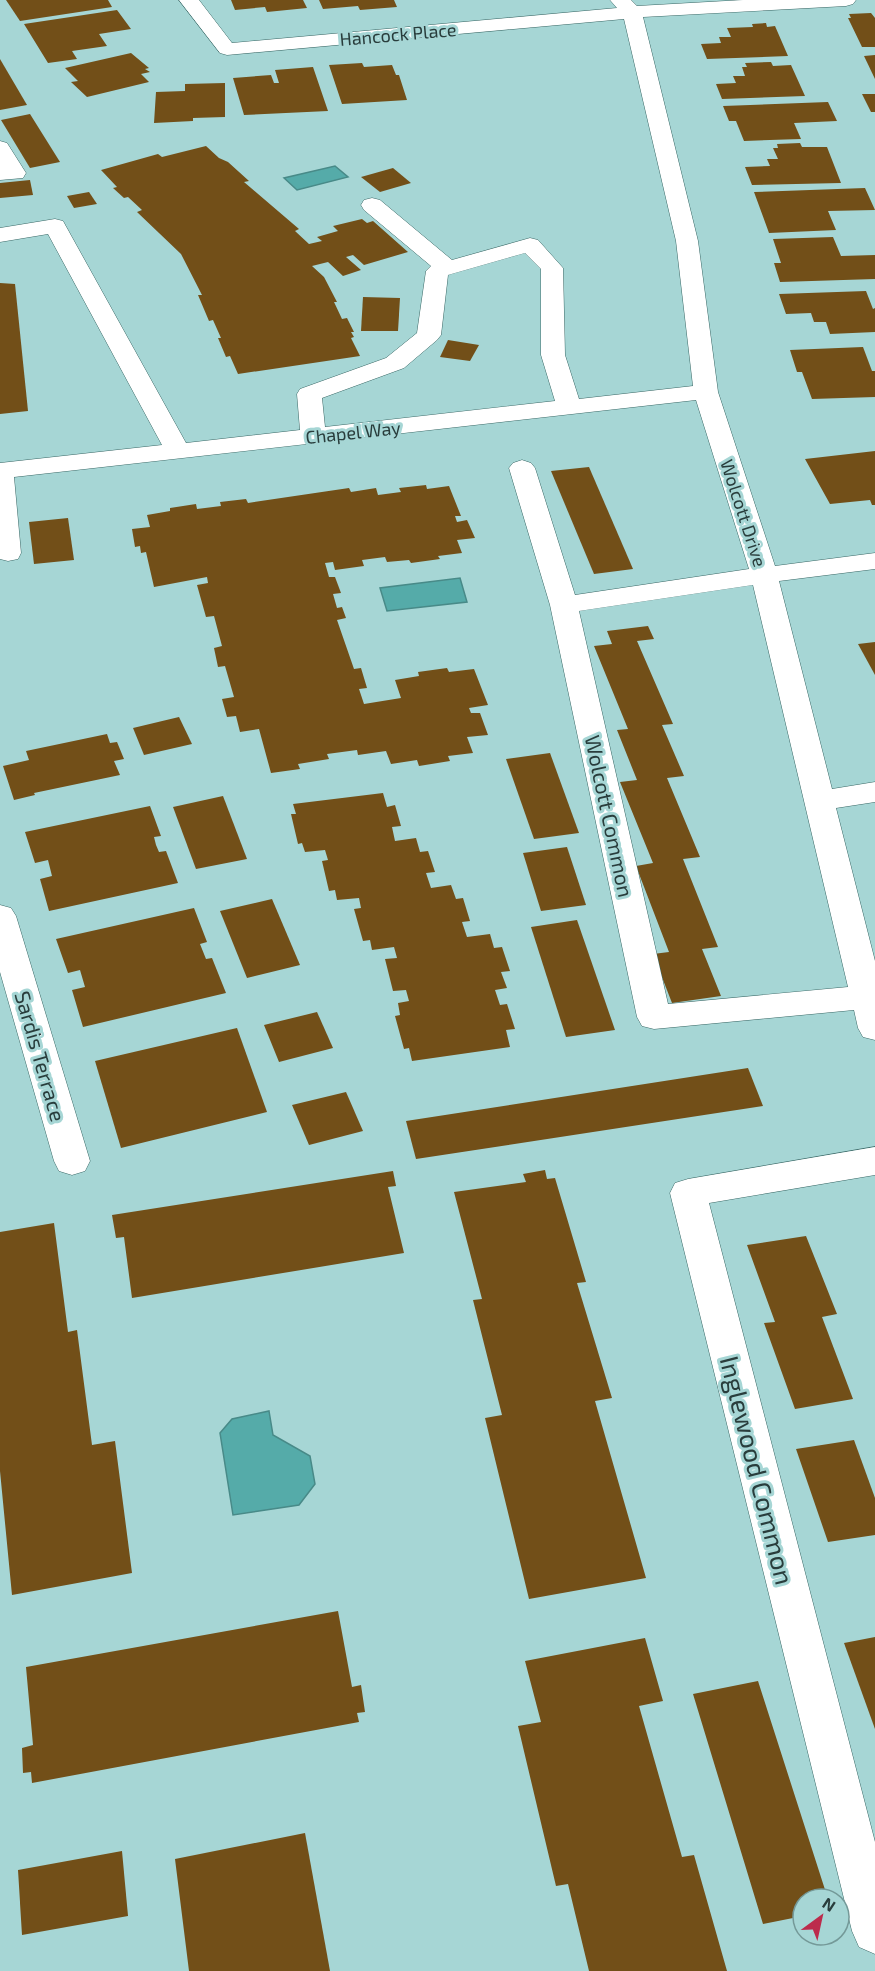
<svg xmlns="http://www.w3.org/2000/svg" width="875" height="1971" viewBox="0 0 875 1971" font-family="'Exo 2',sans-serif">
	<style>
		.water { fill: #55aba9; stroke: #488a88; stroke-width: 1.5 }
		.building { fill: #724f18 }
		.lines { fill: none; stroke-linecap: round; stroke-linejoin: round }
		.minor-casing { stroke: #396765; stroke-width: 1 }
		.minor { fill: #fff; fill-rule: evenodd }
		.labels { text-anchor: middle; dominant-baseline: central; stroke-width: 6; stroke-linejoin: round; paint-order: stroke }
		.far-street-label { font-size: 18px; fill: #293d3c; stroke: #a6d6d5 }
		.street-label { font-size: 21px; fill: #293d3c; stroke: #a6d6d5 }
		.near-street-label { font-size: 26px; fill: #293d3c; stroke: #a6d6d5 }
	</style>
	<rect width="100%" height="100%" fill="#a6d6d5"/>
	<g class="water">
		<path d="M335,166L348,177L297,190L284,178Z"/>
		<path d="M460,578L467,602L387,611L380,588Z"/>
		<path d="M269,1411L273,1435L310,1456L315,1484L299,1505L233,1515L220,1433L232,1419Z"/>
	</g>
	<g class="building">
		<path d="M6,0H108L112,7L20,21Z"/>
		<path d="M231,0H303L307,8L267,12L265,7L235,10Z"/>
		<path d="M319,0H394L397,7L360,10L358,6L323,9Z"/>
		<path d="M117,10L131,29L99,34L107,46L72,51L77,59L48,63L24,24Z"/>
		<path d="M871,13L875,18V47H862L848,18H851L849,14Z"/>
		<path d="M766,23L767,27L775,26L788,56L707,59L701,44L721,43L719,37H731L727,28L753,27L752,24Z"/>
		<path d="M131,53L149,68L145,69L150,72L141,74L149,82L87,97L71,82L78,81L65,68Z"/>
		<path d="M875,55V79L864,56Z"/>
		<path d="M0,59L27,105L0,110Z"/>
		<path d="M771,62L773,66L791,65L805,96L722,99L716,84L736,83L733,76H745L742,67H747L745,63Z"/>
		<path d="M362,63L364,67L392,65L396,75H399L407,100L342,104L329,65Z"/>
		<path d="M313,67L328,111L244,115L233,78L271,75L274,83H279L275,70Z"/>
		<path d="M225,83V117L193,118V121L154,123L156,92L185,91V84Z"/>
		<path d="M862,94H875V112H871Z"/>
		<path d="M828,102L837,121L794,123L801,139L744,141L736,121H729L723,106Z"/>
		<path d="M30,114L60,162L30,168L1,120Z"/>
		<path d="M800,143L802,147H827L841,183L752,185L745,167L770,166L767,159H778L773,148H778L777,144Z"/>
		<path d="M206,146L219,158L228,162L249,181L244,182L299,229L295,231L309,244L322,241L317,237L338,231L333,226L362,219L367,223L373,221L408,252L364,265L353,255L346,257L361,270L343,276L328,262L312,266L324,277L337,302H334L342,319L347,318L354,332H351L354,337L351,338L360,356L238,374L230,356L226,357L218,338H221L213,320L209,321L198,295H202L181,254L137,212L142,210L128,197L124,198L113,188L117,187L101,170L158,154L162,157Z"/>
		<path d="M393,168L411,183L380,192L361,177Z"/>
		<path d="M30,180L33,195L0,198V183Z"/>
		<path d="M865,188L875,210L828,211L836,230L769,233L754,192Z"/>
		<path d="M89,192L97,204L74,208L67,196Z"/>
		<path d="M833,237L841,256L875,255V279L780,282L774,263H781L773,239Z"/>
		<path d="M0,283L15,284L28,411L0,414Z"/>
		<path d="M866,291L873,309L875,308V332L830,334L826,322H814L811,313L786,314L779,294Z"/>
		<path d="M363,297L400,298L398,331H361Z"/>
		<path d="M448,340L479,345L470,361L440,357Z"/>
		<path d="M863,347L872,371H875V397L812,399L802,372H797L790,350Z"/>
		<path d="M875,451V505H872L870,500L830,504L805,459Z"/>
		<path d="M589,467L633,569L594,574L551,471Z"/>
		<path d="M426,485L427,489L449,486L461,516H455L457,522L467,520L475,538L457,540L462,553L438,556L440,559L411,563L409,560L387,562L385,557L362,560L364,566L335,570L333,562L325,563L329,577H335L341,593L333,594L337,608L342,607L346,618L337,620L354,669L361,668L367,688L359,689L364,704L401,698L395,680L419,676L418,672L447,668L449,672L474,669L488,705L469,708L471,713H480L488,735L467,737L473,753L448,756L450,761L419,766L417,760L391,764L386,751L358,755L357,750L327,754L329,759L298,764L300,769L271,773L259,729L240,732L236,716L227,717L222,699L234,697L225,666L218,667L214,648L222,646L214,616L206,617L197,585L208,583L207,577L154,587L146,552L141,553L140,546L135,547L132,529L150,527L147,515L170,511V508L196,504L197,509L221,506L220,502L246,499L248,503L349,488L351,492L376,488L378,495L401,492L399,488Z"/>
		<path d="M68,518L74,560L34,564L29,522Z"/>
		<path d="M648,626L654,639L637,641L673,724L662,725L684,776L667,778L700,857L683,859L718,947L702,949L721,996L672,1003L653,954L669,952L636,866L653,863L620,782L637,780L617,730L628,729L594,646L612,644L607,631Z"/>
		<path d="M875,642V675L858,644Z"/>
		<path d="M179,717L192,744L144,755L133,728Z"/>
		<path d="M107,734L110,743L117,742L124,759L114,761L120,775L34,793L35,795L14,800L3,766L29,760L26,751Z"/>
		<path d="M550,753L579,833L534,839L506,759Z"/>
		<path d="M383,793L387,807L395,805L401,826L392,827L395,841L416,838L420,852L428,851L435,872L426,873L431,888L451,885L456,899L463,898L470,921L462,922L467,937L490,934L494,948L502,947L510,971L501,972L507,988L495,990L500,1005L507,1004L515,1029L506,1030L510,1047L412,1061L409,1048L404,1049L395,1016L400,1015L398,1003L409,1001L406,990L393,991L385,959L397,958L394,947L372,950L370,940L363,941L354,909L361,908L359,898L337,900L335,890L329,891L322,861L328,860L325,850L305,852L302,843L298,844L291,814H296L293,804Z"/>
		<path d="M223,796L247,859L196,869L173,807Z"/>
		<path d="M150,806L161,836L154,837L156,845L159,852L166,851L178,883L49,911L40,879L52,876L48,860L35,863L25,832Z"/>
		<path d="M567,847L586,905L541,911L523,853Z"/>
		<path d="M272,899L300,965L247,978L220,911Z"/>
		<path d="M194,908L207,942L200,944L206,959L212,958L226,993L83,1027L72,990L85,987L80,970L68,973L56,939Z"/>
		<path d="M577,920L615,1030L566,1037L531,927Z"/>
		<path d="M317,1012L333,1048L279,1062L264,1025Z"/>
		<path d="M237,1028L267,1112L121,1148L95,1061Z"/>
		<path d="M748,1068L763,1106L416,1159L406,1121Z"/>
		<path d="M346,1092L363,1131L309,1145L292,1105Z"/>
		<path d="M545,1170L547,1179L555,1178L586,1282L577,1283L612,1398L595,1401L646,1578L529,1599L485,1418L502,1415L473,1300L482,1299L454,1192L526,1182L523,1174Z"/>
		<path d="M393,1171L396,1186L388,1187L404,1253L132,1298L124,1237L116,1238L112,1215Z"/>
		<path d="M54,1223L68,1332L77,1330L92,1445L115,1441L132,1573L12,1595L0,1471V1232Z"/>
		<path d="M806,1236L837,1314L822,1317L853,1399L795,1409L764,1323L775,1322L747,1245Z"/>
		<path d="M854,1440L875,1498V1535L828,1542L796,1449Z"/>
		<path d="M338,1611L352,1687L361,1685L365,1712L357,1713L359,1722L32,1783L31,1772L23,1773L22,1748L33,1745L26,1667Z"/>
		<path d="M875,1637V1729L844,1643Z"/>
		<path d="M645,1638L663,1701L639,1706L682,1857L694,1855L727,1971H589L568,1884L556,1886L518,1726L541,1722L525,1661Z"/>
		<path d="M758,1681L828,1899H803V1916L763,1924L693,1694Z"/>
		<path d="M305,1833L330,1971H189L175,1859Z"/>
		<path d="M122,1851L128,1916L22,1935L18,1870Z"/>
	</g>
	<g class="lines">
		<defs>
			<g id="minor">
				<path d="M179,0H199L232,43L617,8L610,0H631L637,6L743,0H856L853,4L846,6L643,17L698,241L718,392L775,566L875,553V569L779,581L832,789L875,782V802L836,808L875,961V1040L863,1037L858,1028L854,1010L654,1029L642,1026L637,1017L550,605L509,468L513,463L522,460L531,463L535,468L575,595L749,569L696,400L14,477L21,553L18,559L8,561L0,559V463L162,445L48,234L0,242V228L55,219L63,221L186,443L300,430L297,394L300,389L386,358L417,333L426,271L431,266L364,210L361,205L364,200L372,198L380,200L452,260L530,238L538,240L563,268L565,355L579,399L693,386L676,241L624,19L227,55L220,53ZM525,253L541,269V355L555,401L325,427L322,398L404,368L437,340L441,335L448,275ZM753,585L848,987L668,1004L579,611Z"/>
				<path d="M0,141L7,143L26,173L23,178L0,180Z"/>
				<path d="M0,905L11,908L16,916L90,1161L85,1171L72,1175L59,1171L54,1161L0,972Z"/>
				<path d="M875,1147V1175L709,1203L875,1842V1954L859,1947L852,1931L670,1193L675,1183L688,1179Z"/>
			</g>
		</defs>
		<use href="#minor" class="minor-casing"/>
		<use href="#minor" class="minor"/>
	</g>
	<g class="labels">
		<g class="far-street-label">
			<text transform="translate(398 34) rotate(-5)">Hancock Place</text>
			<text transform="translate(353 432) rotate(-6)">Chapel Way</text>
			<text transform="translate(744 513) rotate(72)">Wolcott Drive</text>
		</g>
		<g class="street-label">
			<text transform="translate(610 816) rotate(78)">Wolcott Common</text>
			<text transform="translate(41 1056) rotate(74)">Sardis Terrace</text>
		</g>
		<g class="near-street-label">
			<text transform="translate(758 1470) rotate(76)">Inglewood Common</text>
		</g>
	</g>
	<g transform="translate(821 1917) rotate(33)"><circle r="28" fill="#a6d6d5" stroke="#749998" stroke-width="1.5"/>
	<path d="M0-4.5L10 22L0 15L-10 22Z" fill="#bc2b4c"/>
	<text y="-9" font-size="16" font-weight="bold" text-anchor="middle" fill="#293d3c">N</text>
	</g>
</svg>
